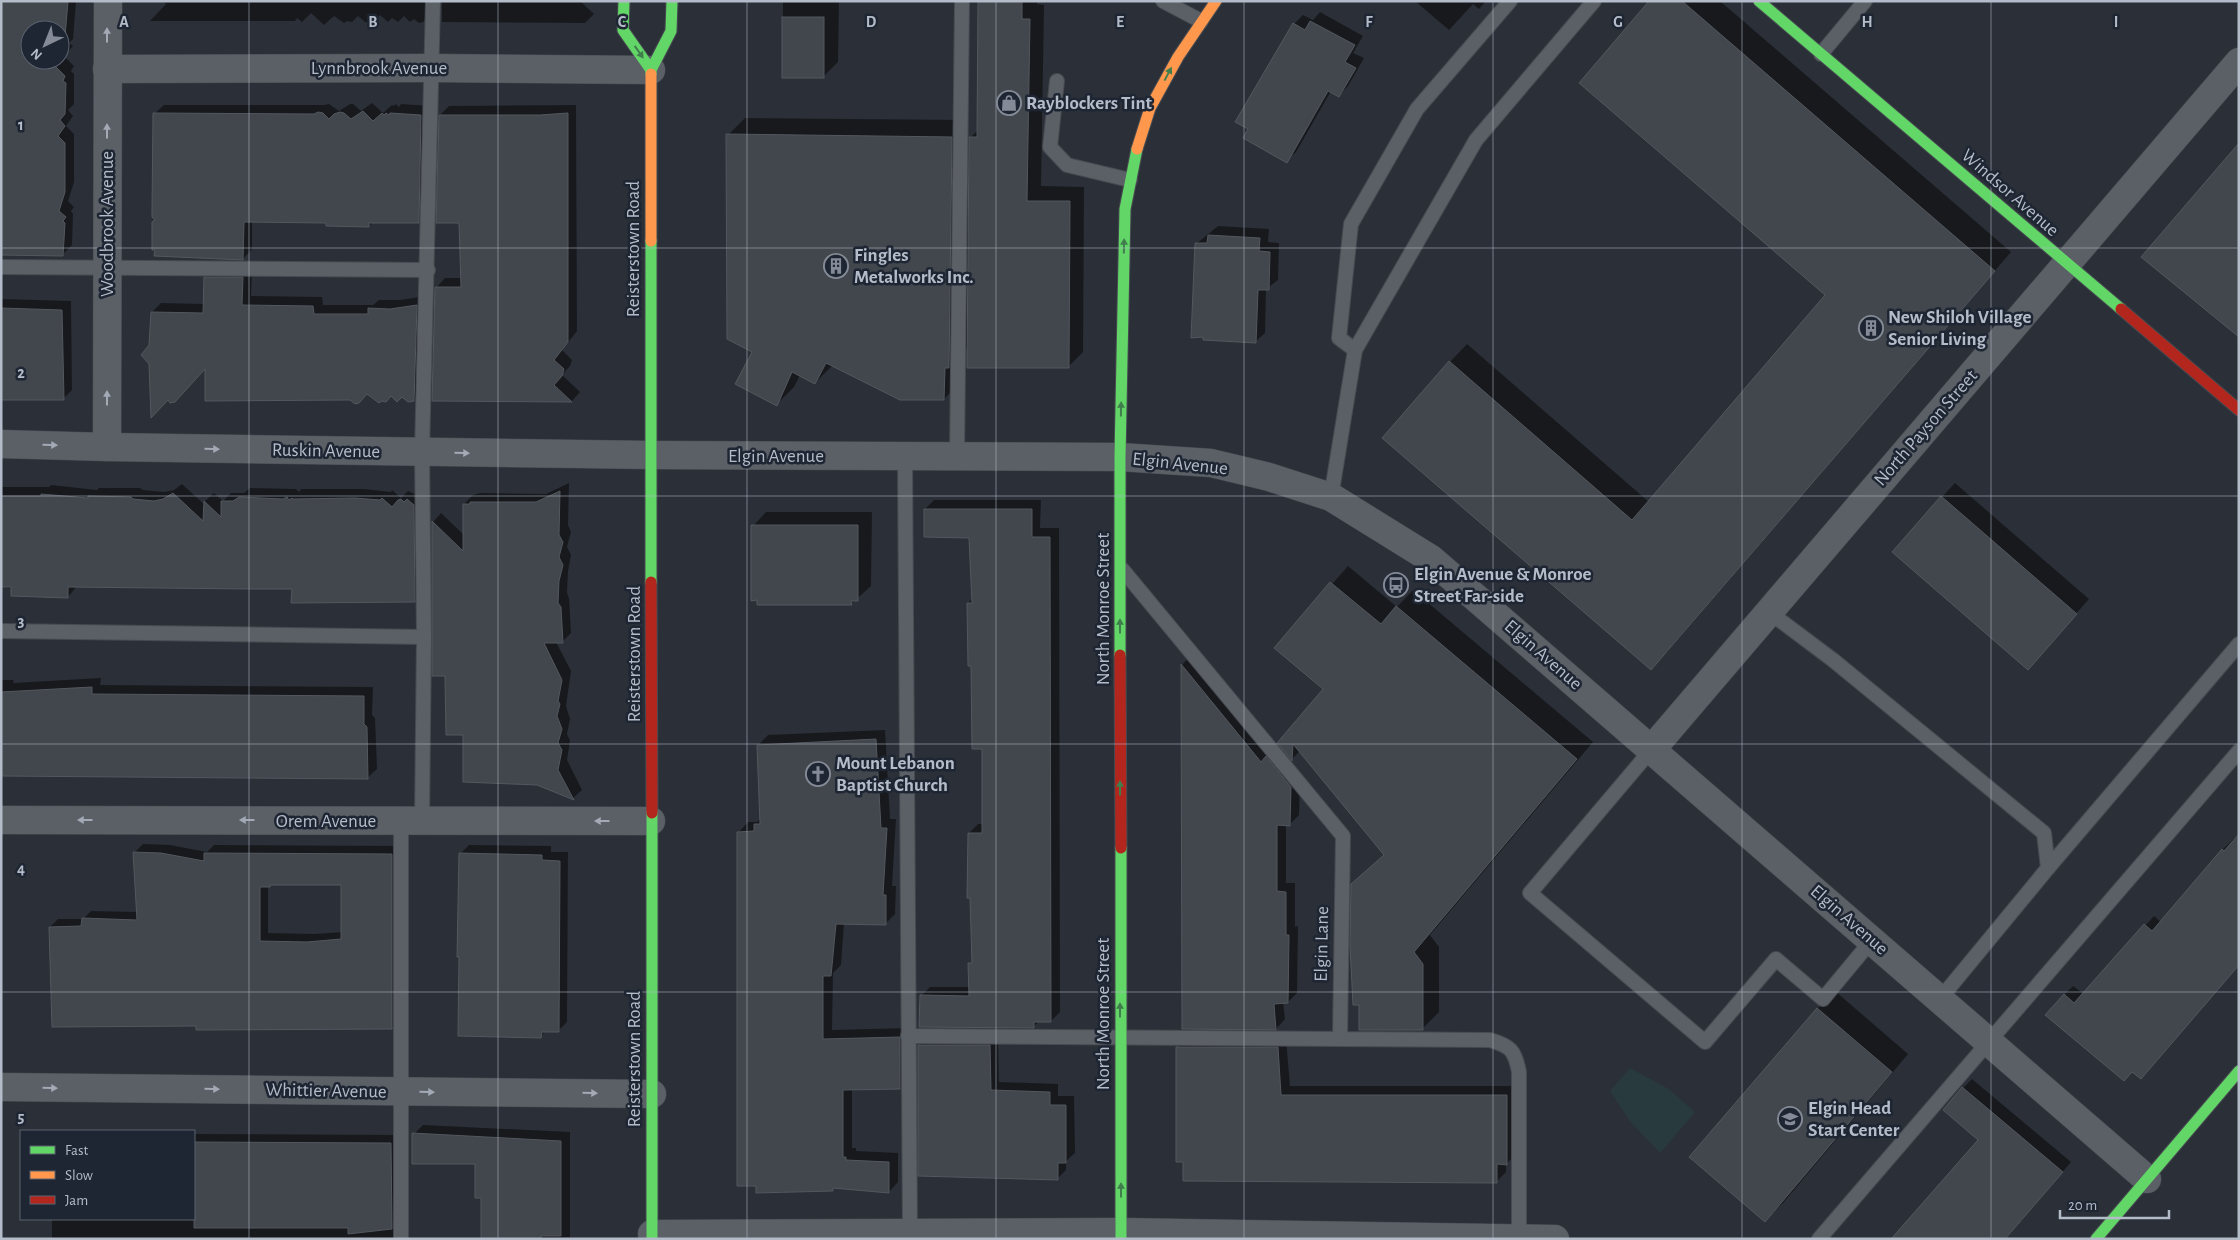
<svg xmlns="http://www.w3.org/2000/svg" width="2240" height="1240" viewBox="0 0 2240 1240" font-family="'Alegreya Sans',sans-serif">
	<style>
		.green { fill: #283a3e }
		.shadow { fill: #0007; fill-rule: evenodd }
		.building { fill: #42464d; stroke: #53585f; fill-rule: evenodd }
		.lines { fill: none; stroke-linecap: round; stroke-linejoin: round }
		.lane-casing { stroke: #474b51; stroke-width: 16 }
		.street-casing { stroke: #474b51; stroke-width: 29 }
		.fast-casing { stroke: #474b51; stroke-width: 13 }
		.slow-casing { stroke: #474b51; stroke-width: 13 }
		.jam-casing { stroke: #474b51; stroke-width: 13 }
		.lane { stroke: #5b5f66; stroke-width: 14 }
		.street { stroke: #5b5f66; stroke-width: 28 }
		.fast { stroke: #63d668; stroke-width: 11 }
		.slow { stroke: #ff974d; stroke-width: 11 }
		.jam { stroke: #b3261e; stroke-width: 11 }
		.oneway { fill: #a3a9b5 }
		.oneway2 { fill: #407e4e }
		.grid { fill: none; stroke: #b5bcc9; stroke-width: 1; stroke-opacity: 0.55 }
		.labels { text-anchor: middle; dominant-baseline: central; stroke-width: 5; stroke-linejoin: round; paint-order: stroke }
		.street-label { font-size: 19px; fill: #b5bcc9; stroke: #1e2633 }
		.poi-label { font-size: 19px; font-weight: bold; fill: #b5bcc9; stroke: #1e2633; text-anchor: start }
		.grid-label { font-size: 16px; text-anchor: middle; font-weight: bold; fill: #b5bcc9; stroke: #1e2633; stroke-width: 5; stroke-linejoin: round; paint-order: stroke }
	</style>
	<rect width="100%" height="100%" fill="#2b3038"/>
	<path class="green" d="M1630,1068L1667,1088L1695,1112L1660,1153L1630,1121L1610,1091Z"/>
	<g class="shadow">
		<path d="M1,1H76L73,39L69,43L73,46L64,56L74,66L71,71L74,74V104L68,110L73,116L66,126L74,134V182L68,201L74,207L71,211L73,214L72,245L63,254ZM30,30H60V60H30Z"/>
		<path d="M163,1H433L432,13L423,22L419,23L414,19L410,22L404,16L398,22L392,18L388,22L380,15L373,23L365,22L358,16L352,22L347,21L344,23L334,16L324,25L311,13L302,22L297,18L295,21H150L166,4Z"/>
		<path d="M442,1H580L594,14L585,23L442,22Z"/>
		<path d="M783,1H839L838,62L823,77L783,76Z"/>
		<path d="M979,1H1037V4L1044,5L1041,186L1084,187L1083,352L1068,367L968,347L961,354V382L944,399L833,365L815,383L800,375L794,387L777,404L754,351L728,135L745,118L968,120V140L978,130Z"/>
		<path d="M1415,1H1486L1479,9L1473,4L1449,30Z"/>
		<path d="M1651,1H1720L2011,252L1668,651L1651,668L1450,362L1467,344L1649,502L1827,295Z"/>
		<path d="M1320,12L1363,36L1353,53L1364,58L1348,86L1339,96L1331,91L1296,152L1286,161L1294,24L1303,15L1313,20Z"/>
		<path d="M372,103L383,113L392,105L394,106L396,104L399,107L401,104L430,106L428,212L418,222H373L369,226L328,221H252V249L243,259L157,219L154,114L164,105H324L329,104L339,111L350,104H353L361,111Z"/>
		<path d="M576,105L577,331L562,350L572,360L570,366L562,375L580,392L572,401L433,400L436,288L445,278H462L460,221L440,115L449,106Z"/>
		<path d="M1218,226L1269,229L1268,242L1279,243L1278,280L1266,289L1265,333L1255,342L1196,244Z"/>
		<path d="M214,268L252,269L251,296L322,297L323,305H373L379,300H400L426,296L423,391L414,400L402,395L367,393L351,399L206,366L151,345L152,312L161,303L205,304V278Z"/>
		<path d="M1,299L71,301L72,390L63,399L1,398Z"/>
		<path d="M569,483L568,525L571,532L567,547L571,555L568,571L567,593L569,598L571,633L562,642H556L571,671L566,706L570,719L567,734L570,741L567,760L582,790L573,798L537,783L465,734L447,675L433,522L441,513L464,535V504L473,495L480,493L546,494Z"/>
		<path d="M1955,483L2089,599L2028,668L1942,497Z"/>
		<path d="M182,484L205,505V501L214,493L223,501L231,493H244L250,488L296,489L299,492L301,489H364L391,492L392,490L401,498L408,491L414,494L417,491L424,592L414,601L293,588L77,586L68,597L1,587V487H49L51,485L97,490L99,488H140L143,490L164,492L174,490Z"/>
		<path d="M934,500H1041L1040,528H1059L1060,1012L1051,1021H1039L1033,1027L921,996L930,987H970V964L973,960L969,833L978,824H983V748L972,665L968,603L973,598L970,536L925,509Z"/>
		<path d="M766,512H872L871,586L851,604L753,526Z"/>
		<path d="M1348,566L1397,607L1413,590L1593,742L1430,935L1439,947V1012L1422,1029L1370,868L1385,854L1300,751L1292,759L1279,743L1324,689L1276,648Z"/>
		<path d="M1190,656L1300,778L1299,815L1290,824H1286V883H1295V927L1298,926L1297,993L1288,1002H1283L1285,1019L1276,1029L1184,1028L1182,665Z"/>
		<path d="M101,678L100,685L373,687L372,715L375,718L377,769L367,778L1,775V680H14L13,683Z"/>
		<path d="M885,730L890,819H896L892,886H896L895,914L885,924L844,923L841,965L833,973L832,1030L909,1028V1079L900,1088L852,1089V1148H856V1151L898,1153V1182L889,1192L836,1187L832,1190L739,832L748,822H757L761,818L758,745L768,735Z"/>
		<path d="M2239,834V964L2141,1078L2064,995L2073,986L2084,994L2154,916L2161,922L2222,850Z"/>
		<path d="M143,844L170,845L207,852L214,845L400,846L399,1020L391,1028L197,1025L50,927L58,919H83L91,911L138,912L134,853ZM271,884H343V932L315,934L268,933V886Z"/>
		<path d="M469,845L551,846V852H568L567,1022L558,1031H546L541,1036L460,956V854Z"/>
		<path d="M1835,991L1908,1054L1783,1203L1765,1220L1817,1009Z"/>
		<path d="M928,1036L998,1037L999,1082L1058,1084V1096H1074L1075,1153L1066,1161V1170L1057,1179L919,1045Z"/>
		<path d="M1187,1038L1286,1039L1290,1086H1515V1155L1506,1164V1172L1497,1181L1185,1180L1178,1047Z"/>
		<path d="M1972,1079L2071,1162L2005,1239L1979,1140L1963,1088Z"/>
		<path d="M423,1125L570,1132V1239H482V1197L476,1163L414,1134Z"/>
		<path d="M194,1134L399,1135L402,1239H52V1219H194Z"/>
	</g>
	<g class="building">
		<path d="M1,1H68L64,49L61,53L65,56L55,66L65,76L63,81L66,83L65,114L60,120L65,126L58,136L65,143V192L59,211L66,217L63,221L65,223L63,256L1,255ZM30,30H60V60H30Z"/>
		<path d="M978,1H1022V19H1030L1027,201H1070L1069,368H967L969,137H977Z"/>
		<path d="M1649,1H1682L1995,271L1651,670L1382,438L1449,361L1632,520L1825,295L1579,83Z"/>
		<rect x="782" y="17" width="42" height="61"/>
		<path d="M1310,21L1355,45L1345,62L1356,68L1339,97L1328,91L1287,163L1243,138L1248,129L1235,122L1293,23L1305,30Z"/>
		<path d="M363,111L373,121L382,113L384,115L386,113L389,115L390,113L421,115L419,223H369V227L326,226V223L244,222L243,260L154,256L155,250H152V222L155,220L152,217V211L153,113L314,114L318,112L323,113L329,119L334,114L340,112L344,113L351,119Z"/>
		<path d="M568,113V342L554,360L564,369L562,376L554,385L572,402L432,401L435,287H461L459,223H436L439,115H540Z"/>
		<path d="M726,134L952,137L949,368H945L944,400H900L826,363L815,384L792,372L777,406L735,384L752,352L727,339Z"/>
		<path d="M2239,143V337L2141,257Z"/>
		<path d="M1208,235L1260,238L1259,251L1270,252L1269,290H1258L1256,343L1203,340V337L1191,338L1195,243H1207Z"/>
		<path d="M204,277H243L242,305L313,306L314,314H368V308L390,309L417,305L414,401L408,402L402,397L397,402L391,396L386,402L382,401L379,403L367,394L359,403L355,404L350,400L205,401V369L175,402L170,403L168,400L151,418L149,364L141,355L149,345L151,312L203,313Z"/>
		<path d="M1,308L62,310L64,400H1Z"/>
		<path d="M560,491L559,535L563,542L559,557L563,565L559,581L558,603L561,607L563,643H544L562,680L558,701L560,704L557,716L562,729L558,743L562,750L558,770L574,800L537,785L463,782V735H446L445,676H432V521L463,551V504H470V502H536Z"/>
		<path d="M173,493L203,521L204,501L221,517V501H233L239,497L283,499L287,497L289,500L292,498L293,499L355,498L380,500L382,498L392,507L398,500L401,499L404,502L407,499L414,505L415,602L291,603L292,589H251L68,587V598L11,596V587H1V496H41V494L88,498V496L131,497L133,499L154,501L163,499Z"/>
		<path d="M1941,496L2077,614L2028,670L1892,552Z"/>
		<path d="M924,509H1032V537H1050L1051,1022H1034V1028L919,1027L920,995L969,996L968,963H972L970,898H967L968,833H982V749H972L971,666H968L967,603H972L969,538L924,537Z"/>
		<path d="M751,525H858V601H851L852,605H757V600L751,601Z"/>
		<path d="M1330,582L1381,624L1396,606L1577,759L1414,952L1423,964V1030H1359V1005H1353L1350,946L1351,884L1384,855L1293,744L1292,761L1277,743L1323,689L1274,648Z"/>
		<path d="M1181,664L1261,762L1266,756L1291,787L1290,826L1277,825V891L1286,892V935H1289L1288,1003L1274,1004L1276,1030L1182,1029Z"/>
		<path d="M92,687V694L364,696V724L367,727L368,779L1,776V692Z"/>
		<path d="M876,739L881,828H887L883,895H886V925L836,924L831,976H823V1039L900,1037V1089L843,1090V1157H846V1160L889,1162V1193L833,1188V1191L756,1193V1186H737V832L754,831V824H760L757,745Z"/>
		<path d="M2239,834V965L2141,1079L2132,1072L2124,1081L2045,1015L2064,994L2074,1003L2144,924L2152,931L2222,849L2224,851Z"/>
		<path d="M133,852L161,853L204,861V853L392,854V1029L196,1030V1026L52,1027L49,927L81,926L82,918L137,920ZM270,885H341V939L307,942L260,941V887H270Z"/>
		<path d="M459,853L542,855V860L560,861L559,1032H542L541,1038L458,1036L459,957H457Z"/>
		<path d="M1817,1008L1892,1072L1765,1222L1689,1157Z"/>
		<path d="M918,1045H990L991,1090L1050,1092V1105H1066V1163H1058V1180L918,1176Z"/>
		<path d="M1176,1047H1278L1281,1095H1507V1165L1497,1164V1183L1183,1181V1162H1176Z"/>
		<path d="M1962,1087L2063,1172L2005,1239H1891L1978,1140L1943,1110Z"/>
		<path d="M412,1133L561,1141V1236H541V1239H481V1198H475V1164H412Z"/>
		<path d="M194,1142L391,1143L392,1229L348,1234V1228H194Z"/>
	</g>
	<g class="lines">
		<defs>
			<g id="lane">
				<path d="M1163,1L1201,21"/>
				<path d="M1821,54L1865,1"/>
				<path d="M1057,81L1050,147L1067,165L1130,180"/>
				<path d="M1,267L428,270"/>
				<path d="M1355,350L1339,338L1351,224L1417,109L1510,1"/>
				<path d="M905,456L910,1234"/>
				<path d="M957,456L962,1"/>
				<path d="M1331,497L1355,350L1476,140L1594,1"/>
				<path d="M1122,569L1343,836L1340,1039L1490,1040C1511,1046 1515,1051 1519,1072V1237"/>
				<path d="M1769,612L1833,660L2044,833L2048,868L1940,999"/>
				<path d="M1,631L424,637"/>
				<path d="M1652,749L1530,893L1705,1042L1776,959L1823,999L1872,940"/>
				<path d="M401,821V1239"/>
				<path d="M422,821L424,637L422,452L433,1"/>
				<path d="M2048,868L2239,644"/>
				<path d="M908,1036L1340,1039"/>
				<path d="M1819,1239L2239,751"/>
			</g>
			<g id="street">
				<path d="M107,69L431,68L651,70"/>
				<path d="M1,444L107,447L651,455L1120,457L1211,463L1269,477L1331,497L1431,559L2147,1179"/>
				<path d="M107,447L108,1"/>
				<path d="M1652,749L2239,62"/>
				<path d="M1,820L651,821"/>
				<path d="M1,1087L652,1094"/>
				<path d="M652,1234L1121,1232L1555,1239"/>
			</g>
			<g id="fast">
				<path d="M624,1L623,30L651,70"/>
				<path d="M1759,1L2121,309"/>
				<path d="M651,74V70L671,31L672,1"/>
				<path d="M651,241V582"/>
				<path d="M1120,655V457L1125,209L1137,149"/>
				<path d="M652,813V1239"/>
				<path d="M1121,848V1239"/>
				<path d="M2096,1239L2239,1071"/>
			</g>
			<g id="slow">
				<path d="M651,74V241"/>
				<path d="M1137,149L1150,108L1178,57L1216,1"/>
			</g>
			<g id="jam">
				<path d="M2121,309L2239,410"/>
				<path d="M651,582L652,813"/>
				<path d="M1120,655L1121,848"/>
			</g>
		</defs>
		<use href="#lane" class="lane-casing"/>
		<use href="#street" class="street-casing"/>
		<use href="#fast" class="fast-casing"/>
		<use href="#slow" class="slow-casing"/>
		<use href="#jam" class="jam-casing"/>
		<use href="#lane" class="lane"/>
		<use href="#street" class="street"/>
		<use href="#fast" class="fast"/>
		<use href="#slow" class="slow"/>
		<use href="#jam" class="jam"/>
	</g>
	<defs><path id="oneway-solid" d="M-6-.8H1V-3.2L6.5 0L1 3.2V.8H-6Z" transform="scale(1.25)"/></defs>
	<g class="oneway">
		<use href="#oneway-solid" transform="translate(107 35) rotate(-90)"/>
		<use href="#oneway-solid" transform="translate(107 131) rotate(-90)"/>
		<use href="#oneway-solid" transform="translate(107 398) rotate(-90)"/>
		<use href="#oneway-solid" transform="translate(50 445) rotate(2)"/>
		<use href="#oneway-solid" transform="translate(212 449) rotate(1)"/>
		<use href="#oneway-solid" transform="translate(462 453) rotate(1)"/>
		<use href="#oneway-solid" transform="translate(85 820) rotate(-180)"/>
		<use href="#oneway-solid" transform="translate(247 820) rotate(-180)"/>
		<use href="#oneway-solid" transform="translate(602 821) rotate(-180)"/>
		<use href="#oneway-solid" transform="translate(50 1088) rotate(1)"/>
		<use href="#oneway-solid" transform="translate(212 1089) rotate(1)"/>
		<use href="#oneway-solid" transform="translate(427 1092) rotate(1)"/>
		<use href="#oneway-solid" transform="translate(590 1093) rotate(1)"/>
	</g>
	<g class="oneway2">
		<use href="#oneway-solid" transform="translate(639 52) rotate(55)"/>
		<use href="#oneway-solid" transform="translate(1168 74) rotate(-62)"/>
		<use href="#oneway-solid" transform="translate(1124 246) rotate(-89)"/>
		<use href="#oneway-solid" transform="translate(1121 409) rotate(-89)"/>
		<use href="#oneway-solid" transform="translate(1120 626) rotate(-90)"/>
		<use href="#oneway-solid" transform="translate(1120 788) rotate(-90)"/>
		<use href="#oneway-solid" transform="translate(1120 1010) rotate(-90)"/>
		<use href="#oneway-solid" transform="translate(1121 1190) rotate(-90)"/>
	</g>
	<path class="grid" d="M249,1V1239M498,1V1239M747,1V1239M996,1V1239M1244,1V1239M1493,1V1239M1742,1V1239M1991,1V1239M1,248H2239M1,496H2239M1,744H2239M1,992H2239"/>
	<defs>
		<symbol id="shop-ring" viewBox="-11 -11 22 22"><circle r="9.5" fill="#1e2633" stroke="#858b96" stroke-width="1.5"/><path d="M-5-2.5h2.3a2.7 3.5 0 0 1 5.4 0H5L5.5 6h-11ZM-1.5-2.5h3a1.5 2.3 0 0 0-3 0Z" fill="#858b96"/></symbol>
		<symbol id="building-ring" viewBox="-11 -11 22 22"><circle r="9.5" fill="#1e2633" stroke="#858b96" stroke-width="1.5"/><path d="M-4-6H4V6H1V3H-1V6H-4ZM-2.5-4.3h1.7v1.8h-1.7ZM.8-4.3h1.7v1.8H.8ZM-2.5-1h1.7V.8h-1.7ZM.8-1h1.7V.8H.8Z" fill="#858b96"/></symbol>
		<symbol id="bus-ring" viewBox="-11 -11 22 22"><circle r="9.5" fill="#1e2633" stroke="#858b96" stroke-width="1.5"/><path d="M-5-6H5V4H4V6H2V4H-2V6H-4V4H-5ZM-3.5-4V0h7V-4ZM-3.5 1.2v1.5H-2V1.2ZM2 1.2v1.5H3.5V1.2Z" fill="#858b96"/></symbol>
		<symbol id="church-ring" viewBox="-11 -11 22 22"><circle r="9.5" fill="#1e2633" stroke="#858b96" stroke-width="1.5"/><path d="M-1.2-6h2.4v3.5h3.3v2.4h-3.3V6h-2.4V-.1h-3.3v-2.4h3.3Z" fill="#858b96"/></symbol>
		<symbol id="school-ring" viewBox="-11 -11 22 22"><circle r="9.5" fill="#1e2633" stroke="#858b96" stroke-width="1.5"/><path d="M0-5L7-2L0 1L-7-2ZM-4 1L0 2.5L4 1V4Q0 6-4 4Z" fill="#858b96"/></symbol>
	</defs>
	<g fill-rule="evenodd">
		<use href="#shop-ring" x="995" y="89" width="28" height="28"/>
		<use href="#building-ring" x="822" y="252" width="28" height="28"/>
		<use href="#building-ring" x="1857" y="314" width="28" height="28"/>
		<use href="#bus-ring" x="1382" y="571" width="28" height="28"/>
		<use href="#church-ring" x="804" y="760" width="28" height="28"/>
		<use href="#school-ring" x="1776" y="1105" width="28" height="28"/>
	</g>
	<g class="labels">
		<g class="street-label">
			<text x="379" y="68">Lynnbrook Avenue</text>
			<text transform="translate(2010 193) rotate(41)">Windsor Avenue</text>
			<text transform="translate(107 224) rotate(-90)">Woodbrook Avenue</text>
			<text transform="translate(633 249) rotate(-90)">Reisterstown Road</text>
			<text transform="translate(1926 428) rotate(-49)">North Payson Street</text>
			<text transform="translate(326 451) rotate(1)">Ruskin Avenue</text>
			<text x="776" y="456">Elgin Avenue</text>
			<text transform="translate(1180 464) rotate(6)">Elgin Avenue</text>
			<text transform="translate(1103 609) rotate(-90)">North Monroe Street</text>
			<text transform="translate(634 654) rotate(-90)">Reisterstown Road</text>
			<text transform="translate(1543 655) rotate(41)">Elgin Avenue</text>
			<text x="326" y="821">Orem Avenue</text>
			<text transform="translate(1849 920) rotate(41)">Elgin Avenue</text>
			<text transform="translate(1322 944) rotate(-89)">Elgin Lane</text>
			<text transform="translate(1103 1014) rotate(-90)">North Monroe Street</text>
			<text transform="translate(634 1059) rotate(-90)">Reisterstown Road</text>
			<text transform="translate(326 1091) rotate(1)">Whittier Avenue</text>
		</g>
		<g class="poi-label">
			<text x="1026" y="103">Rayblockers Tint</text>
			<text x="854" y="255">Fingles<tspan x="854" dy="22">Metalworks Inc.</tspan></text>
			<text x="1888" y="317">New Shiloh Village<tspan x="1888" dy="22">Senior Living</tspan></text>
			<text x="1414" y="574">Elgin Avenue &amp; Monroe<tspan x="1414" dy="22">Street Far-side</tspan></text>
			<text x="836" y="763">Mount Lebanon<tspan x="836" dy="22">Baptist Church</tspan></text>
			<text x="1808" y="1108">Elgin Head<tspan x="1808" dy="22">Start Center</tspan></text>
		</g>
	</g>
	<g class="grid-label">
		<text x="124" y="27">A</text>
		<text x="373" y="27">B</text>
		<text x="622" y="27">C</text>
		<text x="871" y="27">D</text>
		<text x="1120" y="27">E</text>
		<text x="1369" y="27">F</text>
		<text x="1618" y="27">G</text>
		<text x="1867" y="27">H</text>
		<text x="2116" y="27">I</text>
		<text x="21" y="130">1</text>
		<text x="21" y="378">2</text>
		<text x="21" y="626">3</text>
		<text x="21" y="874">4</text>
		<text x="21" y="1122">5</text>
	</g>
	<rect width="2240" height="1240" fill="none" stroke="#b5bcc9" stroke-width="5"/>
	<rect x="20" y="1130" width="175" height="90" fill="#1e2633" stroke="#5a626f"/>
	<rect x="30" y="1146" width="25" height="8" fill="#63d668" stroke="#5a626f"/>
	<text x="65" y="1155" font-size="15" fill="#b5bcc9">Fast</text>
	<rect x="30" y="1171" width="25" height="8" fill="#ff974d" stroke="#5a626f"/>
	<text x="65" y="1180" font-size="15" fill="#b5bcc9">Slow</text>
	<rect x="30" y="1196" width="25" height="8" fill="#b3261e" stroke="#5a626f"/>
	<text x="65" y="1205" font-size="15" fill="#b5bcc9">Jam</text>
	<g transform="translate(45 45) rotate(223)"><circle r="24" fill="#1e2633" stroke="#5a626f"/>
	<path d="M0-4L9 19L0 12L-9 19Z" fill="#858b96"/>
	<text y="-8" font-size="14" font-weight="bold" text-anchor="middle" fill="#b5bcc9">N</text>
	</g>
	<path d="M2060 1210v8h109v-8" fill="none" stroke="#b5bcc9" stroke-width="2.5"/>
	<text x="2068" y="1210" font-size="15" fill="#b5bcc9" stroke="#1e2633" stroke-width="4" paint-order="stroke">20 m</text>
</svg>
